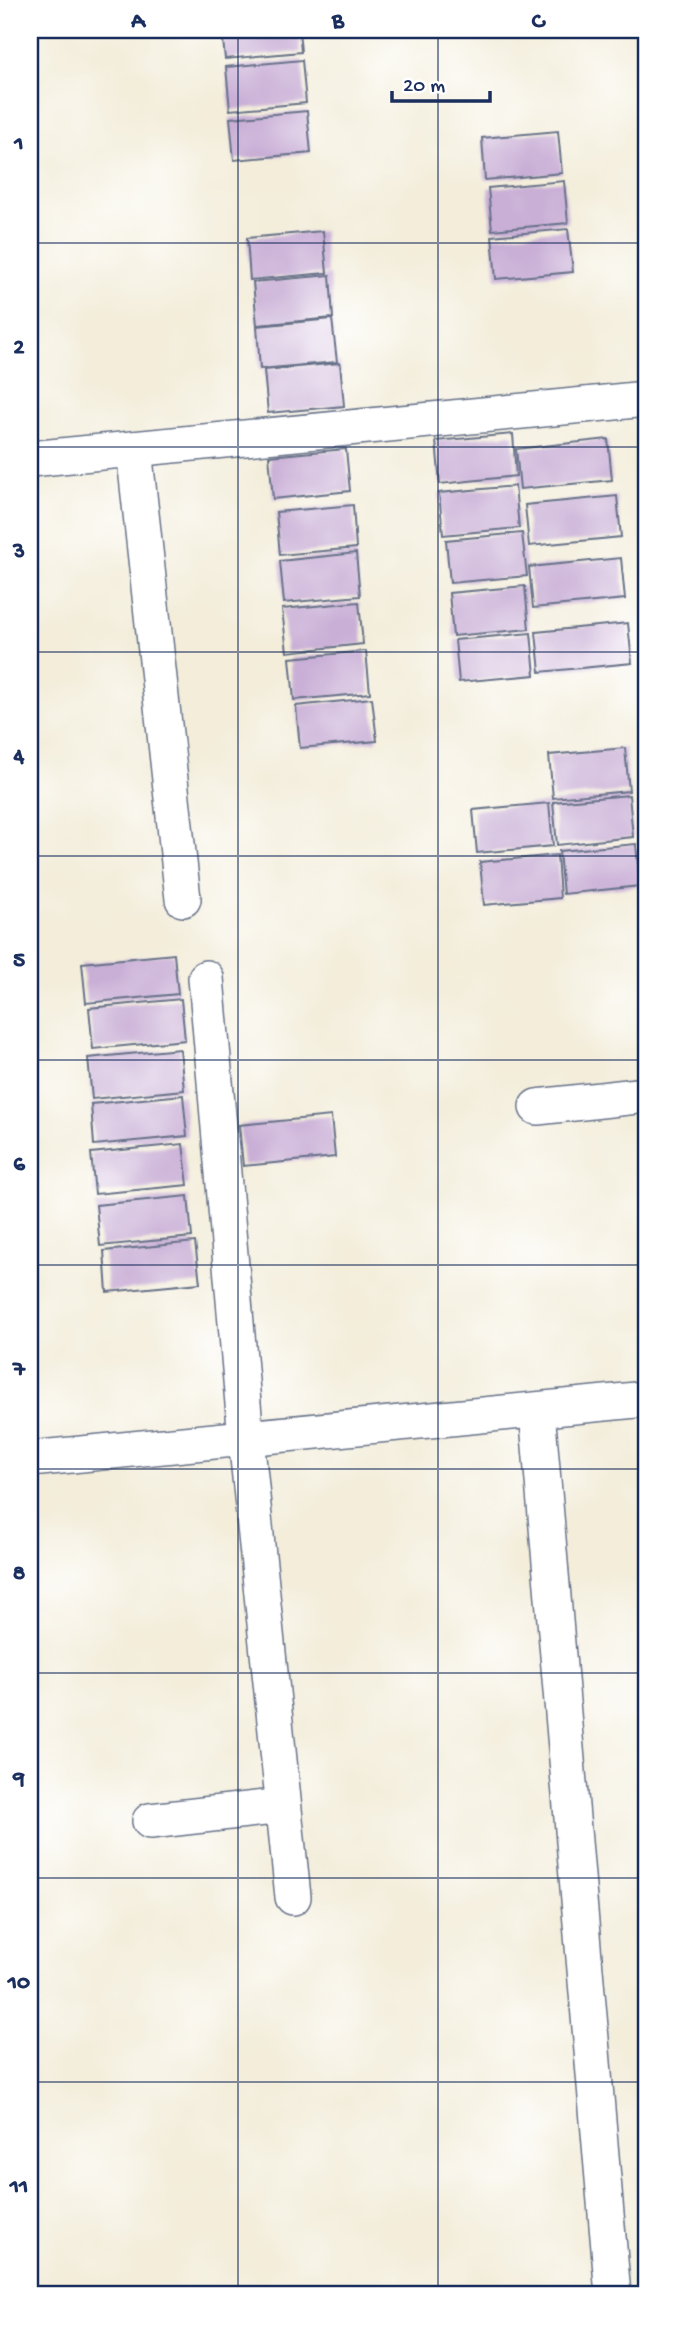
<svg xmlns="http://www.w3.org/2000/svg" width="676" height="2325" viewBox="0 0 676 2325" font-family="'Gochi Hand',sans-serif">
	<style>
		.building { fill: #c9afd6 }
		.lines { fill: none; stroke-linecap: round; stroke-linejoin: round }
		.street-casing { stroke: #677289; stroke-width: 38 }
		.street { stroke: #fff; stroke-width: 35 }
		.grid { fill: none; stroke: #1b2f5e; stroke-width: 2; stroke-opacity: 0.55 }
		.neatline { fill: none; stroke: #1b2f5e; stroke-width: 2.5 }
		.grid-label { font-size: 23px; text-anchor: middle; font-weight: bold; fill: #1b2f5e }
	</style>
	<rect width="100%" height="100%" fill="#fff"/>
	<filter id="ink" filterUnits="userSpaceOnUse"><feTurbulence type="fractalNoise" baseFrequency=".0143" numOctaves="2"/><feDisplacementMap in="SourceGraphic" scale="14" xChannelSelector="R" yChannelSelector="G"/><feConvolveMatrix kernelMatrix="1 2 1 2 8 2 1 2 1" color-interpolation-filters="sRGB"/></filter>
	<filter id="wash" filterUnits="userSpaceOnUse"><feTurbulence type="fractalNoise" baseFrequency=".00686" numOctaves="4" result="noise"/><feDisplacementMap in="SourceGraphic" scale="28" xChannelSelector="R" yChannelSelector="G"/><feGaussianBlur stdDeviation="1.57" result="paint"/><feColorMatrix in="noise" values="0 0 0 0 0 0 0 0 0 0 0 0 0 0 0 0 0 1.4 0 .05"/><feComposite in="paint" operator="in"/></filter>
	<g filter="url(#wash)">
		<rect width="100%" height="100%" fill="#f3edda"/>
		<g id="blocks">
			<g class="building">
				<path d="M222,30H299L301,52L225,59Z"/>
				<path d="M639,30H646V65L642,66Z"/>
				<path d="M302,60L306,103L230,110L226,67Z"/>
				<path d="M307,111L311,153L234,160L230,118Z"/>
				<path d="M558,131L562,173L485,180L482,138Z"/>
				<path d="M564,181L568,223L492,230L488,188Z"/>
				<path d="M568,229L573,272L496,279L492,236Z"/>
				<path d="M323,231L327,273L250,280L247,238Z"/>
				<path d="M330,275L333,318L257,325L253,282Z"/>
				<path d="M332,319L337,362L260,369L257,326Z"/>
				<path d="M340,363L344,406L268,413L264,370Z"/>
				<path d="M513,434L516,476L440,484L436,441Z"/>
				<path d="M608,439L612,480L520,489L516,449Z"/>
				<path d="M346,449L350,491L273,499L269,456Z"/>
				<path d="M515,486L519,528L443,535L439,493Z"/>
				<path d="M617,496L621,537L529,546L525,505Z"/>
				<path d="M353,505L356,548L280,555L276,512Z"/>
				<path d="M522,533L527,576L450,583L446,540Z"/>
				<path d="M356,553L360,596L284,603L280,561Z"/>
				<path d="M621,558L625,599L533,608L529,567Z"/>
				<path d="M525,586L529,629L453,636L449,593Z"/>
				<path d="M359,602L363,644L287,652L282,609Z"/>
				<path d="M628,623L632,663L540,672L536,632Z"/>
				<path d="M531,633L535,675L459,682L455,640Z"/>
				<path d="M366,651L370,693L294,700L290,658Z"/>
				<path d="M372,698L377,741L300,748L296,706Z"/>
				<path d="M625,748L629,791L553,798L549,755Z"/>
				<path d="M629,795L633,837L557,845L553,802Z"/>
				<path d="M549,803L553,846L477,853L473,810Z"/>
				<path d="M636,844L640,886L563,894L559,851Z"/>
				<path d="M557,855L560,898L484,905L480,862Z"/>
				<path d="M174,954L178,994L86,1003L82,963Z"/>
				<path d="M181,999L185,1040L93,1049L89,1008Z"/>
				<path d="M180,1049L184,1090L92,1099L88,1058Z"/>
				<path d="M183,1095L187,1136L94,1145L91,1104Z"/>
				<path d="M331,1116L335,1157L243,1166L239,1125Z"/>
				<path d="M183,1144L188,1185L95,1194L91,1153Z"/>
				<path d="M188,1196L192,1237L100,1246L96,1205Z"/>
				<path d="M195,1242L200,1283L107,1292L104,1251Z"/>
			</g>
		</g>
	</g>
	<g filter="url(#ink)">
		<use href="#blocks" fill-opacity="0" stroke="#677289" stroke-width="2"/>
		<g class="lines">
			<defs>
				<g id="street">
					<path d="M134,449L183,899"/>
					<path d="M30,459L646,399"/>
					<path d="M206,978L246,1438L293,1897"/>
					<path d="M537,1107L646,1095"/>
					<path d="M537,1411L613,2295"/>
					<path d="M30,1459L646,1399"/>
					<path d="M150,1821L283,1806"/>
				</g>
			</defs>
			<use href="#street" class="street-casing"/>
			<use href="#street" class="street"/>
		</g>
	</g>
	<path class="grid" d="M238,30V2295M438,30V2295M30,243H646M30,447H646M30,652H646M30,856H646M30,1060H646M30,1265H646M30,1469H646M30,1673H646M30,1878H646M30,2082H646"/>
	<rect width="676" height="2325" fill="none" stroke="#fff" stroke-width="77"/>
	<path d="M392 91v10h98v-10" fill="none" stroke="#1b2f5e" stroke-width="3.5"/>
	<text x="403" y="91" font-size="21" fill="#1b2f5e" stroke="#ffffff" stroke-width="5" paint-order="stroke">20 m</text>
	<rect x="38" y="38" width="600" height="2248" class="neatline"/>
	<g class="grid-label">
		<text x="138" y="27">A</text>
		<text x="338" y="27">B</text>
		<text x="538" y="27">C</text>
		<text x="19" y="149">1</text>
		<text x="19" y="353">2</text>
		<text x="19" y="557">3</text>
		<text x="19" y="762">4</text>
		<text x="19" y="966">5</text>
		<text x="19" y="1170">6</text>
		<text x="19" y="1375">7</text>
		<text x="19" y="1579">8</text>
		<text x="19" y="1784">9</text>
		<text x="19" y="1988">10</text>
		<text x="19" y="2192">11</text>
	</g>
</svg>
